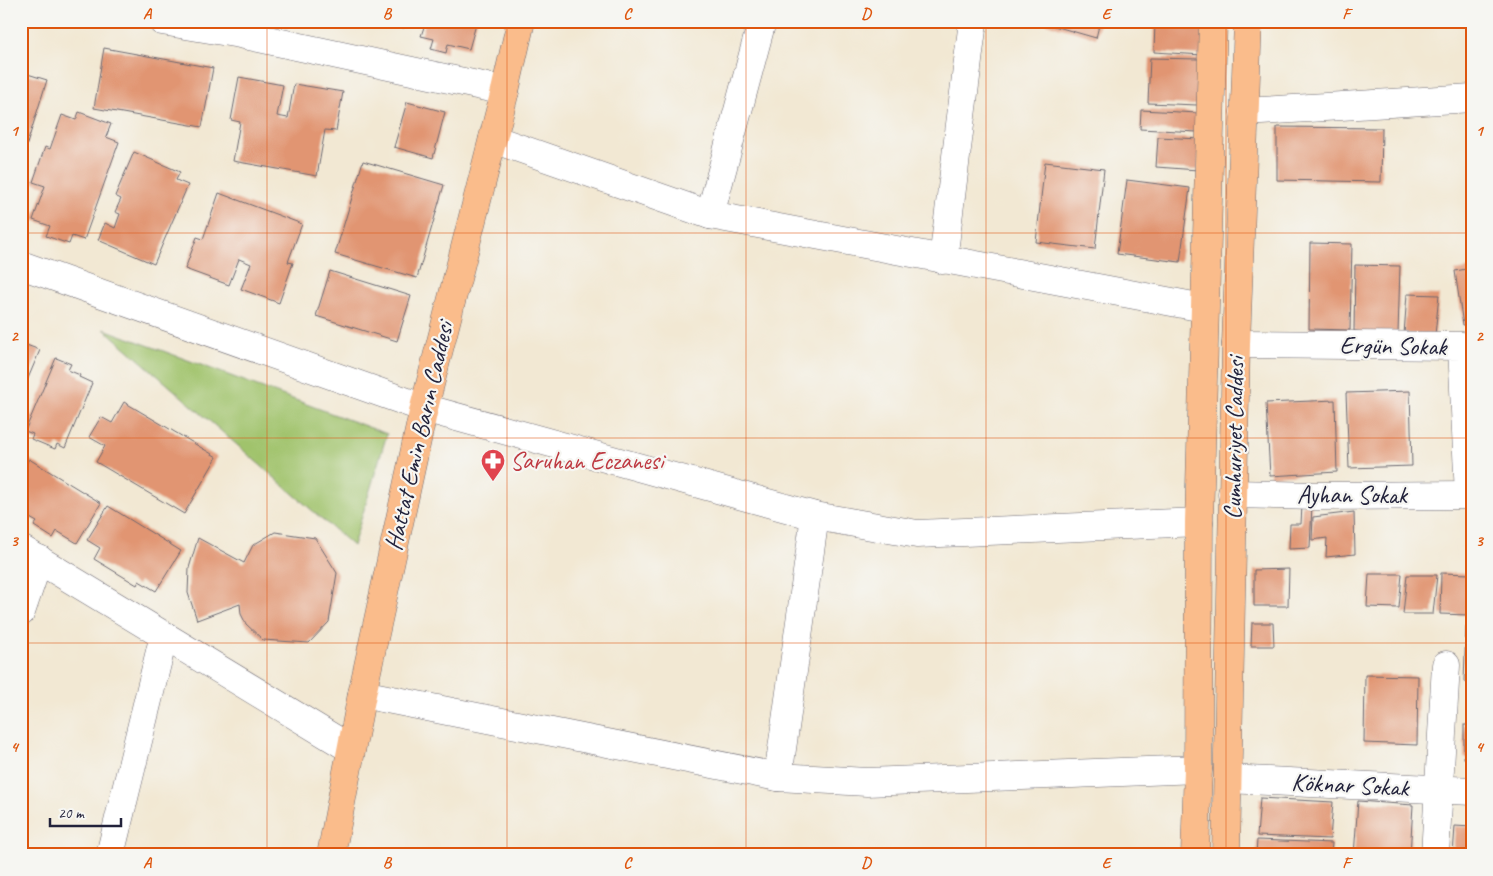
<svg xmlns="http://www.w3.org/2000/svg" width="1493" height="876" viewBox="0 0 1493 876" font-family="Caveat,sans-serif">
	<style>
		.green { fill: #a0c36c; stroke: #617254 }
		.building { fill: #e19572 }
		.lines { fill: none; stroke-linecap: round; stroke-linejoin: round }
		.minor-casing { stroke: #6b6770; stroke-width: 29 }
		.major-casing { stroke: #6b6770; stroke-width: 29 }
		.minor { stroke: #fff; stroke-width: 28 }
		.major { stroke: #fabc8b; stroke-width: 28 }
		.grid { fill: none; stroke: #de560e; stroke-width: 1; stroke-opacity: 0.55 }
		.labels { text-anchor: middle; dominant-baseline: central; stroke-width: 4.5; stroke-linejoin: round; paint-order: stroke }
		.street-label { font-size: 25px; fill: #22223b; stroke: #f6f6f2 }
		.health-label { font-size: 25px; fill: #be3a42; stroke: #f6f6f2; text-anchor: start }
		.neatline { fill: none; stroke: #de560e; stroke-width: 2 }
		.grid-label { font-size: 16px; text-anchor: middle; font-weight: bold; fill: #de560e }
	</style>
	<rect width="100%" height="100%" fill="#f6f6f2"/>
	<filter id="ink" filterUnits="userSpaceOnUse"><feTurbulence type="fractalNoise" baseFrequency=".02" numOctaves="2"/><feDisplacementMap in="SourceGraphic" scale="10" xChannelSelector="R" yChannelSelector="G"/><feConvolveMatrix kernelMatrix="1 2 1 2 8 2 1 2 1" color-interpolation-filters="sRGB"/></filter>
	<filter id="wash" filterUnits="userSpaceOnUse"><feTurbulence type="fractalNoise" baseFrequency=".0096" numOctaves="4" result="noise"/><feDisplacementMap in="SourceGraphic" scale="20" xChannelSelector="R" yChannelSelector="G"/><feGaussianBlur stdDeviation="1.12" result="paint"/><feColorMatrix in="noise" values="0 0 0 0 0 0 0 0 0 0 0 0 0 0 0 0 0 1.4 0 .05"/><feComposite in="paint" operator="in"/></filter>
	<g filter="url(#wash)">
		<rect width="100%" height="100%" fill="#f2e8d3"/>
		<path class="green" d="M104,329L387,434L353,546Z"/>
		<g id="blocks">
			<g class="building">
				<path d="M376,21H406L404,28Z"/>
				<path d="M426,21H477L469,49L448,44L446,53L431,49L434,39L421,36Z"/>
				<path d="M1037,21H1100L1096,38Z"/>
				<path d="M1155,21H1204L1203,55L1154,52Z"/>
				<path d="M104,48L213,68L202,127L94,108Z"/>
				<path d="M1150,58L1199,59L1197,105L1148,103Z"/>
				<path d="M21,72L47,80L22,160L21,159Z"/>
				<path d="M239,77L283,85L277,116L288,118L294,84L343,92L336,131L325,130L317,176L233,161L240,122L231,120Z"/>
				<path d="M407,102L445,112L433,158L394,147Z"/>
				<path d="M1141,110L1198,113L1197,132L1140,129Z"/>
				<path d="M79,112L111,124L106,137L119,142L84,240L72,236L69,244L46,236L50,226L33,220L45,186L33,182L45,147L50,149L62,115L76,120Z"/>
				<path d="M1277,127L1382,128L1381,182L1277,180Z"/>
				<path d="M1158,137L1200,139L1198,170L1156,167Z"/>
				<path d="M134,152L180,172L176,180L188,185L154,264L98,240L105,223L115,228L120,214L115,212L121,199L115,196Z"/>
				<path d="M363,161L444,185L417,278L335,254Z"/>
				<path d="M1045,162L1104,169L1095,249L1036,242Z"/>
				<path d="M1127,180L1190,188L1180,262L1117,254Z"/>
				<path d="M219,193L302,224L288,262L293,263L279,303L241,289L251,264L239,259L229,285L185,269L197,237L203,239Z"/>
				<path d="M1310,243L1352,244L1350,330L1309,329Z"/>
				<path d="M1355,265L1400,266L1398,334L1354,331Z"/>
				<path d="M1472,268V324L1463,325L1455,271Z"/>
				<path d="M330,271L411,296L397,341L316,316Z"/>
				<path d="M1407,294L1439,295L1435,335L1404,334Z"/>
				<path d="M21,343L40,350L21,395Z"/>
				<path d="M56,358L71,364L68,370L80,375L79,377L92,383L65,448L57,444L55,449L31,439L33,434L25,431Z"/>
				<path d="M1410,391L1412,466L1349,468L1346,393Z"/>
				<path d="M1335,400L1337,472L1270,476L1266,403Z"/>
				<path d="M124,402L217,457L184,514L96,462L105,446L89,437L101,417L112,423Z"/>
				<path d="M29,459L101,503L77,543L57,531L53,538L34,526L37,522L21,513V472Z"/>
				<path d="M1312,504L1310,548L1289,549L1290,524H1301L1302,505Z"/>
				<path d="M108,506L181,551L156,591L139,581L137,585L94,559L100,548L87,540Z"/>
				<path d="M1354,512L1355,554L1326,557L1327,538L1312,540L1313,517Z"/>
				<path d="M275,532L315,538L337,573L329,622L309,643L263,640L246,624L241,614L240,604L197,620L188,593L189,568L198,538L244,563L253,545Z"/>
				<path d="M1289,569L1288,606H1254V570Z"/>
				<path d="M1441,573L1470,574L1468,615L1440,614Z"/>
				<path d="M1369,574H1402L1399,608L1367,607Z"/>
				<path d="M1407,575H1437L1433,614H1403Z"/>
				<path d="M1252,623H1273L1274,646H1251Z"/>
				<path d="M1466,626H1472V683L1464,682Z"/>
				<path d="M1365,675L1418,676L1417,745L1364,743Z"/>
				<rect x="1464" y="725" width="8" height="33"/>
				<path d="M1260,798L1333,802L1330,839L1257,836Z"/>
				<path d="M1358,801L1413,805L1410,855H1354Z"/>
				<path d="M1455,826L1472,827V855H1453Z"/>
				<path d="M1257,840L1332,843L1331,855H1256Z"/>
			</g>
		</g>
	</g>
	<g filter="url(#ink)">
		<use href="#blocks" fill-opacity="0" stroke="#6b6770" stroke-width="1"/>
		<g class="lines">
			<defs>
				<g id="minor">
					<path d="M162,21L240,34L505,91"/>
					<path d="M1244,112L1472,98"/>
					<path d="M493,139L710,215L1204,308"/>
					<path d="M710,215L762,21"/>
					<path d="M943,260L973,21"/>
					<path d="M21,265L424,408L815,516L917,534L1199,522"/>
					<path d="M1236,344L1462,346L1469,495"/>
					<path d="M1232,494L1317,496L1472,495"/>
					<path d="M21,549L351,749"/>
					<path d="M21,612L39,559"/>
					<path d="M362,694L778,777L867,782L1198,769"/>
					<path d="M778,777L815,516"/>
					<path d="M1228,779L1472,791"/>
					<path d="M110,855L164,635"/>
					<path d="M1435,855L1446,665"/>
				</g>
				<g id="major">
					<path d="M331,855L362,694L424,408L505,91L521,21"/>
					<path d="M1195,855L1198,769L1199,522L1213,21"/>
					<path d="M1226,855L1236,344L1248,21"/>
				</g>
			</defs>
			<use href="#minor" class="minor-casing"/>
			<use href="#major" class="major-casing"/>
			<use href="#minor" class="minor"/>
			<use href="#major" class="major"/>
		</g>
	</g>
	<path class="grid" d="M267,21V855M507,21V855M746,21V855M986,21V855M1226,21V855M21,233H1472M21,438H1472M21,643H1472"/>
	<defs>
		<symbol id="pharmacy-pin" viewBox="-11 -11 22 30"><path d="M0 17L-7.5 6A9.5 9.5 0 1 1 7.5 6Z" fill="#e0444e" stroke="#f6f6f2"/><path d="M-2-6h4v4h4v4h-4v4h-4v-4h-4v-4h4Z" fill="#fff"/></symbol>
	</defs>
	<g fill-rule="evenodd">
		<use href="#pharmacy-pin" x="479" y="447" width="28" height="38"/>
	</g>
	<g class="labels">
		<g class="street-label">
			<text transform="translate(1393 346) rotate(1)">Ergün Sokak</text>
			<text transform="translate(419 436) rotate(-77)">Hattat Emin Barın Caddesi</text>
			<text transform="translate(1234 438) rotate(-89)">Cumhuriyet Caddesi</text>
			<text x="1352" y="495">Ayhan Sokak</text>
			<text transform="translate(1350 785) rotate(3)">Köknar Sokak</text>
		</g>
		<g class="health-label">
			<text x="510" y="461">Saruhan Eczanesi</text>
		</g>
	</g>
	<rect width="1493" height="876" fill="none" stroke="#f6f6f2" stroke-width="55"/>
	<path d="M50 818v8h71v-8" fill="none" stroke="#22223b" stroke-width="2.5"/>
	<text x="58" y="818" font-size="15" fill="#22223b" stroke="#f6f6f2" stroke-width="4" paint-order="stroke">20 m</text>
	<rect x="28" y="28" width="1438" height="820" class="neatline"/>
	<g class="grid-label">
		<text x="147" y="19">A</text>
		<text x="387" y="19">B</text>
		<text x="627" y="19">C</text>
		<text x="866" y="19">D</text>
		<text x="1106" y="19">E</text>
		<text x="1346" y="19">F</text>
		<text x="14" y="136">1</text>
		<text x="1479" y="136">1</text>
		<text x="14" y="341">2</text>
		<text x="1479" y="341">2</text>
		<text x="14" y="546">3</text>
		<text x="1479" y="546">3</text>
		<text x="14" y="752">4</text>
		<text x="1479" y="752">4</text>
		<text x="147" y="868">A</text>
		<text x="387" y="868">B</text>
		<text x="627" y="868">C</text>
		<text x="866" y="868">D</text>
		<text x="1106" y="868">E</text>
		<text x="1346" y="868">F</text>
	</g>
</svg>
